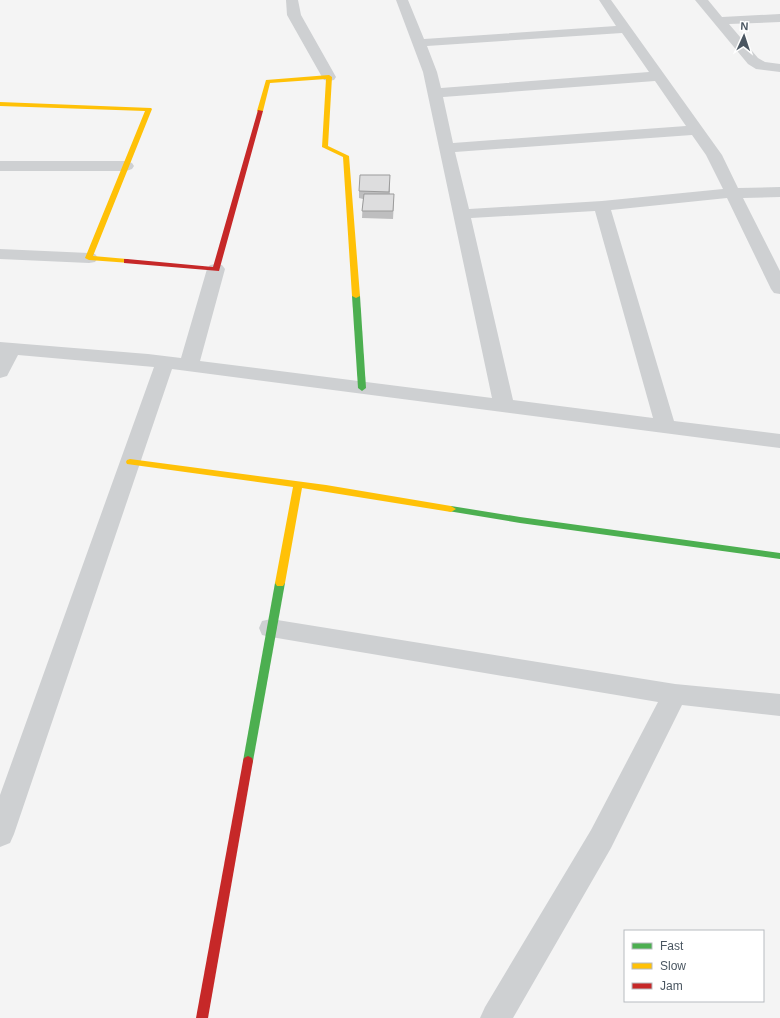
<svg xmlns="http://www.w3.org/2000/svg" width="780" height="1018" viewBox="0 0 780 1018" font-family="Arial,sans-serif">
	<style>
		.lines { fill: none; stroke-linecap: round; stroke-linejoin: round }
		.street { fill: #ced0d2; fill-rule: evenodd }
		.fast { fill: #4caf50; fill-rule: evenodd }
		.slow { fill: #ffc107; fill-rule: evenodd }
		.jam { fill: #c62828; fill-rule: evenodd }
		.wall { fill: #bebebf }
		.building { fill: #ddddde; stroke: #9b9b9b }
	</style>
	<rect width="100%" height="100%" fill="#f4f4f4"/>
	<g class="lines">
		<g class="street">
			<path d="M286,0H298L301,15L336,77L334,80L329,81L324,80L322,77L287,15Z"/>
			<path d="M396,0H408L424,39L616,26L599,0H611L722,155L738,188L780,187V197L743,198L780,271V294L774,293L771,289L727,198L611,210L674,421L780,434V448L172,369L14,834L10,843L0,847V795L154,367L18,355L7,376L0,378V342L148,354L181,358L207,269L210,265L216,264L222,265L225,269L200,361L492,398L423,72ZM622,33L649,72L441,88L437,72L427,46ZM655,81L686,126L453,143L443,97ZM692,135L706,155L723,189L602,201L469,209L455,152ZM595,211L653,418L513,400L471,218Z"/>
			<path d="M695,0H708L722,17L780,14V22L729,24L758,58L765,62L780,64V72L756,69L748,64Z"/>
			<path d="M0,161H126L132,163L134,166L132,169L126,171H0Z"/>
			<path d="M0,249L89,253L95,254L98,258L95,262L89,263L0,259Z"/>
			<path d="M271,619L675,684L780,694V716L682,705L611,848L513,1018H480L485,1007L591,830L658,702L271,637L262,635L259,628L262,621Z"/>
		</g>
		<g class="fast">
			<path d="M353,294H359L360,296L366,388L362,391L358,388L352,296Z"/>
			<path d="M451,506L520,517L780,553V559L520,523L448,511L446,509L448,507Z"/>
			<path d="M280,579L283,580L285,583L253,761L252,764L248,766L244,764L243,761L275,583L277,580Z"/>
		</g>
		<g class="slow">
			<path d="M329,75L332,77L328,146L349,156L360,296L356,298L352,296L343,157L322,147L326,79L270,83L263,111L260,113L257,111L266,80Z"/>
			<path d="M0,102L151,108L152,109L93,256L127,259L131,261L130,263L89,260L85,258L145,111L0,106Z"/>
			<path d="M130,459L326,485L451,506L456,509L451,512L302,488L285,583L283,586H277L275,583L293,487L127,464L126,462L127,460Z"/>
		</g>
		<g class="jam">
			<path d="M258,110L263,111L219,271L124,263V259H127L213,267Z"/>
			<path d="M248,756L252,758L253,761L208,1018H196L243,761L244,758Z"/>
		</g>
	</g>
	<path class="wall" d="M390,182V194L394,201L393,219L362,218L363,199L359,198V191Z"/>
	<g class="building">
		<path d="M360,175H390L389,192L359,191Z"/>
		<path d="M364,194H394L393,211H362Z"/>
	</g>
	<rect x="624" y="930" width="140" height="72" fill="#ffffff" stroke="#b7bbc0"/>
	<rect x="632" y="943" width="20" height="6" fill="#4caf50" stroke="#b7bbc0"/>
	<text x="660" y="950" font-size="12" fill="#4a5661">Fast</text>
	<rect x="632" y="963" width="20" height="6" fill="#ffc107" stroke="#b7bbc0"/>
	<text x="660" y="970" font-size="12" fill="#4a5661">Slow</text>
	<rect x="632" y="983" width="20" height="6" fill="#c62828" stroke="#b7bbc0"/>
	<text x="660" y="990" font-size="12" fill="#4a5661">Jam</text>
	<g transform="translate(744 36) rotate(3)" stroke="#ffffff" stroke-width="3" paint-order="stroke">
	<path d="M0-3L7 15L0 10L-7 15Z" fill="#4a5661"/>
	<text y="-6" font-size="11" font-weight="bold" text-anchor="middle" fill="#4a5661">N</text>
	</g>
</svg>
